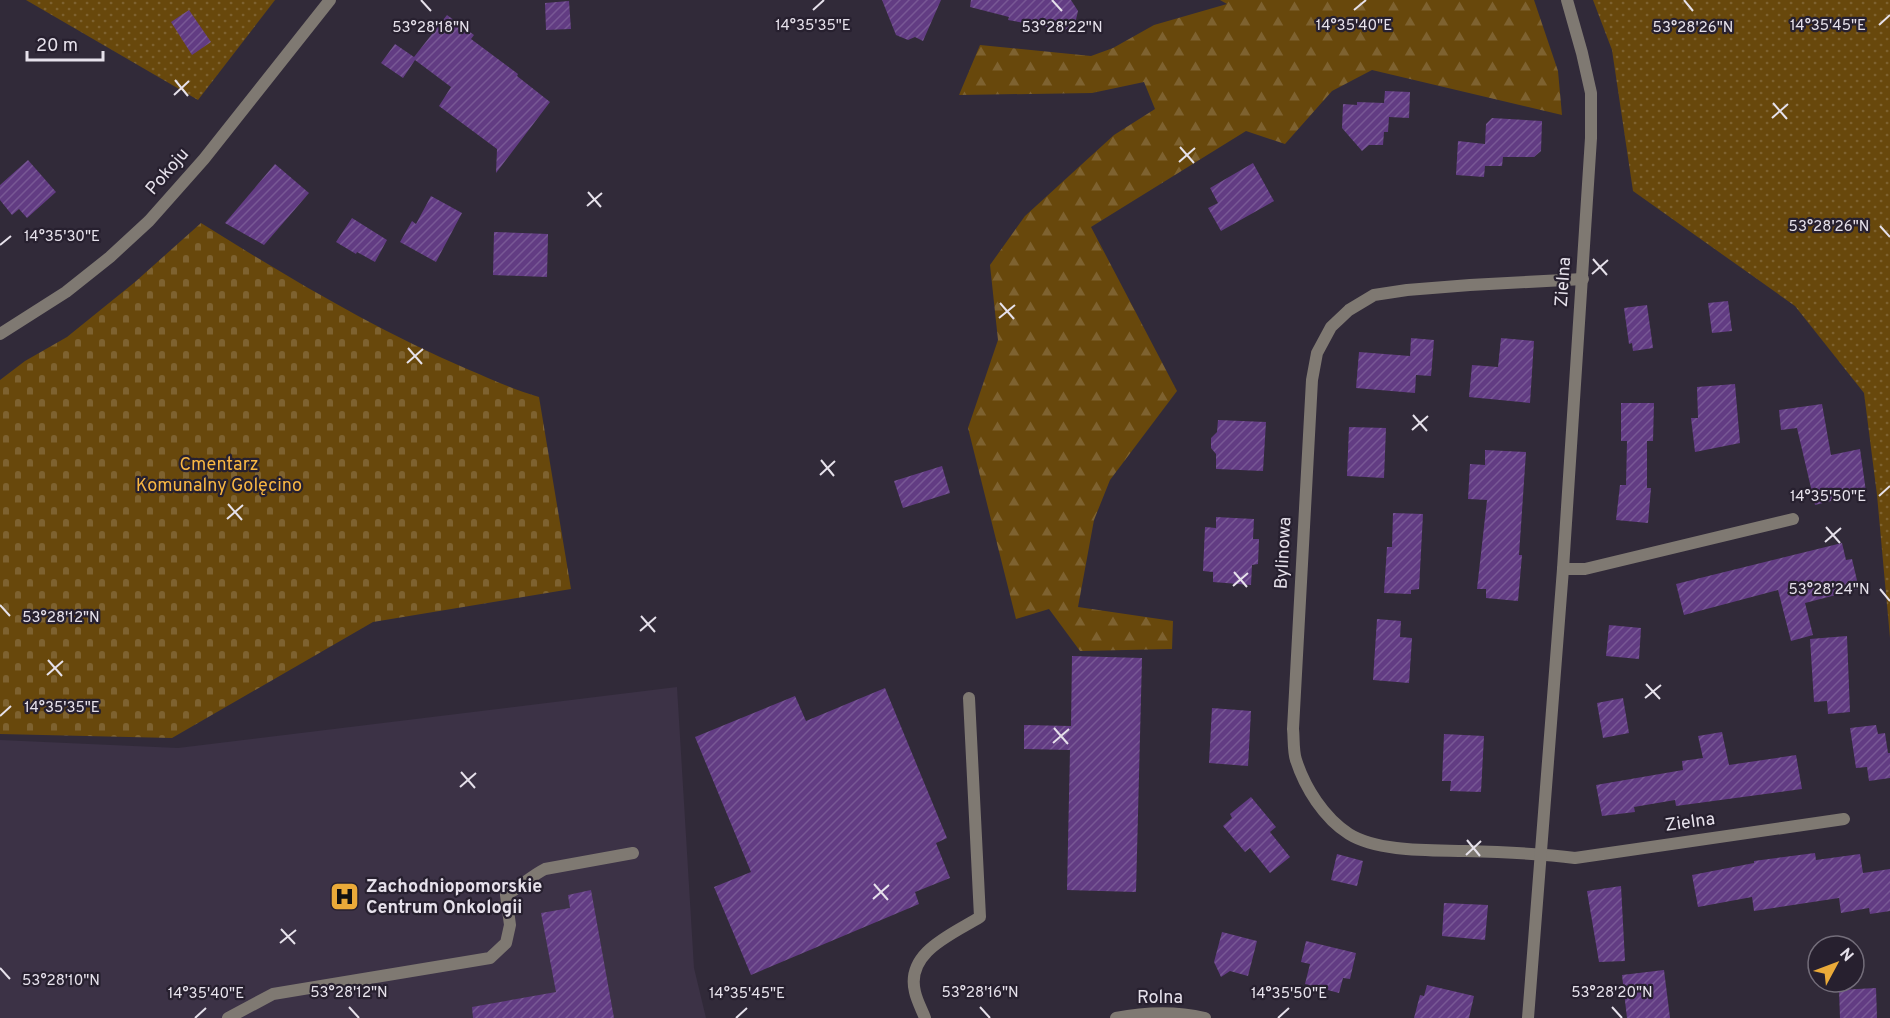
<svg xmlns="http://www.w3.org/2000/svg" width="1890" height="1018" viewBox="0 0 1890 1018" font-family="Overpass,sans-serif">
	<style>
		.built { fill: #3c3246 }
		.forest { fill: url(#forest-firs) }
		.cemetery { fill: url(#cemetery-stones) }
		.garden { fill: url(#garden-dots) }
		.building { fill: url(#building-hatch) }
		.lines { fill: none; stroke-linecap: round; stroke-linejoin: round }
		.service { stroke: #7f7972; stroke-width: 12 }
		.minor { stroke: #7f7972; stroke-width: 12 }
		.tertiary { stroke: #7f7972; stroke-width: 12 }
		.ticks { fill: none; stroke: #e6e1eb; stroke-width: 2 }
		.labels { text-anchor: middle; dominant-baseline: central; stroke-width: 4.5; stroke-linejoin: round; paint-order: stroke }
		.street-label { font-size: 18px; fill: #e6e1eb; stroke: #27202f }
		.park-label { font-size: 18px; fill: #f9b743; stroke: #27202f }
		.poi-label { font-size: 18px; font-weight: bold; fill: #e6e1eb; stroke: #27202f; text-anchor: start }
		.ticks-label { font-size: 15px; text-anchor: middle; fill: #e6e1eb; stroke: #27202f; stroke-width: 4.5; stroke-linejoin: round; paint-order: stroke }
	</style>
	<defs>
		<pattern id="forest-firs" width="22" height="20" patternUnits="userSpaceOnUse" patternTransform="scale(1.5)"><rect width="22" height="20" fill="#68480c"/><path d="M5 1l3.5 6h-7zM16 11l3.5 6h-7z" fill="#7e6230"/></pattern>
		<pattern id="cemetery-stones" width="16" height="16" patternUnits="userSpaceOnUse" patternTransform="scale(1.5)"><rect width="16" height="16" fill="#68480c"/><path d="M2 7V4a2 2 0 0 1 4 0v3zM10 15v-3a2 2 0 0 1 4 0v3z" fill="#7e6230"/></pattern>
		<pattern id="garden-dots" width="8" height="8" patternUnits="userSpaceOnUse" patternTransform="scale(1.5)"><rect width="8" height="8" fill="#68480c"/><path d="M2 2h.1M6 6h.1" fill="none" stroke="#7e6230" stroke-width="1.8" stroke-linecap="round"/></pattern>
		<pattern id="building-hatch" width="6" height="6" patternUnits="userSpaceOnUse" patternTransform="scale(1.5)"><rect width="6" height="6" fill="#623c83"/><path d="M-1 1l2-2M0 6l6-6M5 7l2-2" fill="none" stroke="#785895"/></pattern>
	</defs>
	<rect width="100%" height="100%" fill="#312a39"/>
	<path class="built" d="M677,687L694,968L706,1018H0V740L178,748Z"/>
	<path class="forest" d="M1220,0H1534L1558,71L1562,115L1372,70L1332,91L1285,144L1246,131L1091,227L1177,391L1110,480L1094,520L1078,607L1173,621L1172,649L1080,651L1049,609L1016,619L968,428L998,340L990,265L1025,216L1114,135L1155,109L1144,82L1092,93L959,95L980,45L1091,56L1113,48L1154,25L1227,4Z"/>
	<path class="cemetery" d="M201,223C287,277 374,329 467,369C491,379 514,390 539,397L571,589L373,622L172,738L0,734V380L25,361L67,337L135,282Z"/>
	<g class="garden">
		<path d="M26,0H275L198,100Z"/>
		<path d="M1593,0H1890V638L1877,495L1864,393L1795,306L1633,191L1612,50Z"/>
	</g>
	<g class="building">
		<path d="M882,0H941L923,41L915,37L908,40L896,35Z"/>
		<path d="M971,0H1071L1078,11L1075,24L1065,30L1008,20L1009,17L970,7Z"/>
		<path d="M569,1L571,29L546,30L545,3Z"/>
		<path d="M189,10L211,42L192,55L171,22Z"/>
		<path d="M447,15L474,35L471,39L518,74L517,76L550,102L496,173L497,149L439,106L451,87L415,60L403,78L381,63L395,44L414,57Z"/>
		<path d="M1385,91L1410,92L1409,118L1389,117L1388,132H1384L1383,145H1369L1362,151L1342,128L1343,104L1357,105V102L1384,103Z"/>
		<path d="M1492,118L1542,121L1541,151L1534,157H1503L1502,166H1485L1484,177L1456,175L1458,141L1485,144L1486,124Z"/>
		<path d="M28,160L56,192L27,218L19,209L12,215L0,200V185Z"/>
		<path d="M1253,163L1274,201L1221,231L1208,208L1218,203L1210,188Z"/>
		<path d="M275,164L309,193L264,245L225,223Z"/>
		<path d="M431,196L462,213L436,262L400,242L412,221L416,224Z"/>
		<path d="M352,218L387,240L375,262L357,252L356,254L336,242Z"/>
		<path d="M494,232L548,234L547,277L493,275Z"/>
		<path d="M1728,301L1732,331L1712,333L1708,303Z"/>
		<path d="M1647,305L1653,348L1633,351L1632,343L1629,344L1624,308Z"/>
		<path d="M1411,338L1434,340L1431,376L1416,375L1415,393L1356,388L1359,352L1410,356Z"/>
		<path d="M1501,338L1534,341L1530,403L1469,397L1472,365L1498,367Z"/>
		<path d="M1735,384L1740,443L1695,452L1691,418H1698L1697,387Z"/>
		<path d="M1621,403H1654L1653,441H1647V488H1651L1648,523L1616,520L1620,485H1626L1627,441H1621Z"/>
		<path d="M1822,404L1831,455L1860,449L1866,492L1815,505L1797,428L1781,430L1779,410Z"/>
		<path d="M1218,420L1266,422L1263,471L1216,469V454L1211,448V438L1217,432Z"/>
		<path d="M1349,427L1386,428L1384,478L1347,476Z"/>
		<path d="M1485,450L1526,452L1519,555H1522L1518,601L1486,598V589H1477L1487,500L1468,499L1470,464L1485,465Z"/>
		<path d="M942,466L950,493L903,508L894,481Z"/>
		<path d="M1393,513L1423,514L1419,589L1411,590V594L1384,593L1387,547H1392Z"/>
		<path d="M1216,517L1254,519L1253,539H1259L1258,564L1252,565L1251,585L1213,582V572L1203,571L1205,527L1216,528Z"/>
		<path d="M1842,543L1846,560L1852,559L1859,589L1805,603L1813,635L1791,641L1778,590L1684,615L1676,584Z"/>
		<path d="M1377,619L1401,621L1400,637L1412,638L1409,683L1373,680Z"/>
		<path d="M1609,625L1641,628L1639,659L1606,656Z"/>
		<path d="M1847,636L1850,712L1828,714L1827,701L1814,702L1810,639Z"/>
		<path d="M1072,656L1142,658L1136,892L1067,890L1070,750L1024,749V725L1071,726Z"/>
		<path d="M885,688L947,838L936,843L950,878L915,892L919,904L751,975L714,887L751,872L695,737L795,696L806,721Z"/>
		<path d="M1623,698L1629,733L1603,738L1597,703Z"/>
		<path d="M1212,708L1251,711L1248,766L1209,763Z"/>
		<path d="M1876,725L1878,734L1885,733L1888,753H1890V778L1869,781L1867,767L1856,768L1850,728Z"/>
		<path d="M1722,732L1729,765L1796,755L1802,789L1676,806L1675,800L1634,807L1635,812L1602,816L1596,785L1683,770L1682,761L1703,758L1698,736Z"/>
		<path d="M1444,734L1484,736L1481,792L1450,791L1451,781H1442Z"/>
		<path d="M1251,797L1276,827L1270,832L1290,857L1270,873L1250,848L1245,852L1223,826L1232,818L1230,814Z"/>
		<path d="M1815,853L1816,860L1860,854L1863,873L1890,869V911L1870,914L1869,908L1841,913L1839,898L1754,911L1752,897L1698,907L1692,875L1754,863V861Z"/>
		<path d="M1337,854L1363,861L1357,886L1331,880Z"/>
		<path d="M1621,886L1625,961L1599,962L1587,891Z"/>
		<path d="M591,890L614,1018H473L472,1007L556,992L541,913L570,908L568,895Z"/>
		<path d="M1444,903L1488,905L1485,940L1442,936Z"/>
		<path d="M1222,932L1257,941L1248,976L1230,971L1221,977L1214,962Z"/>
		<path d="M1306,941L1356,953L1350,979L1343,978L1339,993L1305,984L1310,964L1301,962Z"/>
		<path d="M1664,970L1670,1018H1627L1622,975Z"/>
		<path d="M1427,985L1474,996L1469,1018H1414L1420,995L1424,996Z"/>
		<path d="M1876,988L1877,1018H1840L1839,990Z"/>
	</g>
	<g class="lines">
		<g class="service">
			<path d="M228,1018L273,994L490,958L506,943L510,925L506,895C520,887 531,876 545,869L633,853"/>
			<path d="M925,1018C922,1010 917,1001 915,992C905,952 953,934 980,917L969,698"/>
		</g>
		<g class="minor">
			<path d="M1583,279L1470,285L1407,290L1374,295L1349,310L1331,327L1317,353L1312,380L1293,729C1294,738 1293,751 1296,760C1305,788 1324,818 1349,834C1378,852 1431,850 1465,851C1502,852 1538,853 1575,858L1844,819"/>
			<path d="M1563,569H1585L1793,519"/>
			<path d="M1116,1018C1146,1012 1175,1011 1205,1018"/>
			<path d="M1528,1018L1563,569L1591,138V93L1582,53L1567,0"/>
		</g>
		<path class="tertiary" d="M0,334L66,292L110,257L149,221L204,159L330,0"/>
	</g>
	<path class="ticks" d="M421,0L431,11M1052,0L1062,11M1684,0L1693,11M813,10L824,0M1354,10L1366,0M1879,25L1890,15M175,80L188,96M174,95L189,81M1773,103L1787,119M1772,118L1788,104M1180,147L1194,163M1179,162L1195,148M588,192L601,207M587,206L602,193M1880,226L1890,237M0,245L11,236M1593,259L1607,275M1592,274L1608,260M1000,303L1014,319M999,318L1015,305M408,348L422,364M407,363L423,349M1413,415L1427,431M1412,430L1428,416M821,460L834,476M820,475L835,461M1879,496L1890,486M228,504L242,520M227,519L243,505M1826,527L1840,543M1825,542L1841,528M1234,572L1247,587M1233,586L1248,573M1880,589L1890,601M0,605L10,616M641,616L655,632M640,631L656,617M48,660L62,676M47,675L63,661M1646,684L1660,699M1645,698L1661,685M0,716L11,706M1054,728L1068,744M1053,743L1069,729M461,772L475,788M460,787L476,773M1467,840L1480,856M1466,855L1481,841M874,884L888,900M873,899L889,885M281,929L295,944M280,943L296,930M0,968L10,979M349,1007L359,1018M980,1007L990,1018M1612,1007L1622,1018M195,1018L206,1008M736,1018L747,1008M1278,1018L1289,1008"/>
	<defs>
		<symbol id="hospital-square" viewBox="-11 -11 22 22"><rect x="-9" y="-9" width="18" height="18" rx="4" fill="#eaaa39" stroke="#27202f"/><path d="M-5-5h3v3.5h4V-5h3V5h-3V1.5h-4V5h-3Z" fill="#111"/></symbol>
	</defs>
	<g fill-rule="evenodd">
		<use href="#hospital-square" x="328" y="880" width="33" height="33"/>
	</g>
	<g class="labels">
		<g class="street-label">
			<text transform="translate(168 172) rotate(-49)">Pokoju</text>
			<text transform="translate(1564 282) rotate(-86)">Zielna</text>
			<text transform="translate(1284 553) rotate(-87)">Bylinowa</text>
			<text transform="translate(1690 823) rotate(-8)">Zielna</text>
			<text x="1160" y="998">Rolna</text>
		</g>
		<g class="park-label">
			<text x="219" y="465">Cmentarz<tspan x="219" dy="21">Komunalny Golęcino</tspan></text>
		</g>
		<g class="poi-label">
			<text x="366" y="887">Zachodniopomorskie<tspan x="366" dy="21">Centrum Onkologii</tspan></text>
		</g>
	</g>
	<g class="ticks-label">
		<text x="1828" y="30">14°35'45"E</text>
		<text x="813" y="30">14°35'35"E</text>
		<text x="1354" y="30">14°35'40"E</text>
		<text x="1693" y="32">53°28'26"N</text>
		<text x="1062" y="32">53°28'22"N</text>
		<text x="431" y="32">53°28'18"N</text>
		<text x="1829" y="231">53°28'26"N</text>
		<text x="62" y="241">14°35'30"E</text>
		<text x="1828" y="501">14°35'50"E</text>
		<text x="1829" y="594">53°28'24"N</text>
		<text x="61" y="622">53°28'12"N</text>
		<text x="62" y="712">14°35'35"E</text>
		<text x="61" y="985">53°28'10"N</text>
		<text x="349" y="997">53°28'12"N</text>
		<text x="980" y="997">53°28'16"N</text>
		<text x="1612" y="997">53°28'20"N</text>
		<text x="206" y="998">14°35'40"E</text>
		<text x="747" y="998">14°35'45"E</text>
		<text x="1289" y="998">14°35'50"E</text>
	</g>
	<g transform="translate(1836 964) rotate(49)"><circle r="28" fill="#27202f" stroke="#736d7a" stroke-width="1.5"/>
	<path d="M0-4.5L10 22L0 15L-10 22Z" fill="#eaaa39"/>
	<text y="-9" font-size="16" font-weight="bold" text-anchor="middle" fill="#e6e1eb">N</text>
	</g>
	<path d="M27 51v9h76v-9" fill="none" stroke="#e6e1eb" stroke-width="3"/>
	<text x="36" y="51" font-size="18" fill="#e6e1eb" stroke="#27202f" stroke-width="4.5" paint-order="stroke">20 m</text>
</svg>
